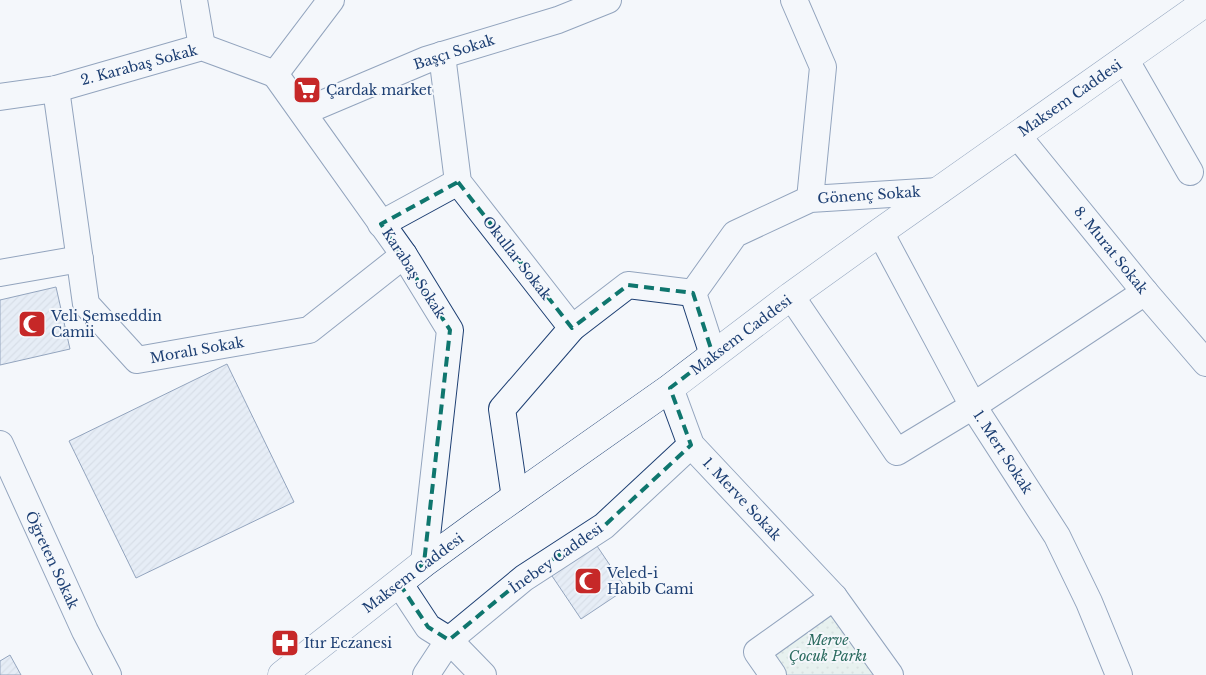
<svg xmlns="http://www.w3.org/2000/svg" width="1206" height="675" viewBox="0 0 1206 675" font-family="'Libre Baskerville',serif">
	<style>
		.green { fill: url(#green-dots); stroke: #687fa3 }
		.building { fill: url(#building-hatch); stroke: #1d3f73 }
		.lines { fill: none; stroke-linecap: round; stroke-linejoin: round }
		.street-casing { stroke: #1d3f73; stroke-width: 28 }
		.secondary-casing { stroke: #1d3f73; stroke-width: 29 }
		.street { stroke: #f4f7fb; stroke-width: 26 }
		.secondary { stroke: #f4f7fb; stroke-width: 28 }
		.marked { fill: none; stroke: #0f766e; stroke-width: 4; stroke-dasharray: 10 6; stroke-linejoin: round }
		.labels { text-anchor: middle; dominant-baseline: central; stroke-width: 4; stroke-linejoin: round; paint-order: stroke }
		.street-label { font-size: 14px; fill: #1d3f73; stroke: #f4f7fb }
		.poi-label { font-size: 14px; fill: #1d3f73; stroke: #f4f7fb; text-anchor: start }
		.park-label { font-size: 14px; font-style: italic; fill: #2c6c60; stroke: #f4f7fb }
	</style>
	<defs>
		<pattern id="green-dots" width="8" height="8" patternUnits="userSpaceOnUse" patternTransform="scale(1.25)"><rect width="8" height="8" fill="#d7e8df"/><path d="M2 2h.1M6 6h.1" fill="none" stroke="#b8c8c3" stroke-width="1.8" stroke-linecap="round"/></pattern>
		<pattern id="building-hatch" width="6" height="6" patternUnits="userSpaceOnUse" patternTransform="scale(1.25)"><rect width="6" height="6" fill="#d5e0f0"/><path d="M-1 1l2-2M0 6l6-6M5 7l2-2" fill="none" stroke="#b6c1d1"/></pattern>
	</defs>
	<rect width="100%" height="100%" fill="#f4f7fb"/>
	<path class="green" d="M835,613L877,675H785L771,655Z"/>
	<g class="building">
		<path d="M56,287L70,349L0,365V300Z"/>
		<path d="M227,364L294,502L136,578L69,441Z"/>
		<path d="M595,543L626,589L581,619L550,573Z"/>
		<path d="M10,655L21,675H0V661Z"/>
	</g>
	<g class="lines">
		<defs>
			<g id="street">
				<path d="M194,0L202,47"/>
				<path d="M794,0L823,67L810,199"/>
				<path d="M442,55L458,182L572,328"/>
				<path d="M1125,59L1190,172"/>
				<path d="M275,74L404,255L450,330L424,563"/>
				<path d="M275,74L331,0"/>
				<path d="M56,89L86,304L137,360L309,330L404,255"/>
				<path d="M0,97L56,89L202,47L275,74"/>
				<path d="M303,112L426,60L558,20L608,0"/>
				<path d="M1017,135L1145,292L1206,363"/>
				<path d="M381,224L458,182"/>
				<path d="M880,232L973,406L1057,536L1089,602L1119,675"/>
				<path d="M0,273L80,259"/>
				<path d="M791,296L897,452L973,406L1145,292"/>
				<path d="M713,355L693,293L735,234L810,199L939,191"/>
				<path d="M670,388L691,445L834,597L890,675"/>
				<path d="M0,444L85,631L108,675"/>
				<path d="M515,498L502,409L572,328L628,285L693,293"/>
				<path d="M399,583L428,627L449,640L483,675"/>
				<path d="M426,675L449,640L524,578L604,526L691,445"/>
				<path d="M773,675L757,652L834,597"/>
			</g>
			<path id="secondary" d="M282,675L424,563L480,522L670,388L791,296L880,232L1206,2"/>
		</defs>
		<use href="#street" class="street-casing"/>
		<use href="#secondary" class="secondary-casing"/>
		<use href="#street" class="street"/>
		<use href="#secondary" class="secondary"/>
	</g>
	<path d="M0 0H1206V675H0ZM458,182L572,328L628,285L693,293L713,355L670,388L691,445L604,526L524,578L449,640L428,627L399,583L424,563L450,330L381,224Z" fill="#f4f7fb" fill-opacity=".55" fill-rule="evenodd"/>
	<path class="marked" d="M458,182L572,328L628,285L693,293L713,355L670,388L691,445L604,526L524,578L449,640L428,627L399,583L424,563L450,330L381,224Z"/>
	<defs>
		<symbol id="supermarket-square" viewBox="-11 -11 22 22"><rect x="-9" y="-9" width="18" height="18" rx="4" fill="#c62828" stroke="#f4f7fb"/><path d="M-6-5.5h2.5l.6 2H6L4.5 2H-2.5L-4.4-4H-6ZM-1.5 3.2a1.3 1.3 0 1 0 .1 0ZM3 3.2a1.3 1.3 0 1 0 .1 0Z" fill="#fff"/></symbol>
		<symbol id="mosque-square" viewBox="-11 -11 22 22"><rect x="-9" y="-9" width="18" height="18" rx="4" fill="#c62828" stroke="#f4f7fb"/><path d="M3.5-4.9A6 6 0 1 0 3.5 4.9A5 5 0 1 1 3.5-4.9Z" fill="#fff"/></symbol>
		<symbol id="pharmacy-square" viewBox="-11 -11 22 22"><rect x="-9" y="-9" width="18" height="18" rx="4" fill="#c62828" stroke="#f4f7fb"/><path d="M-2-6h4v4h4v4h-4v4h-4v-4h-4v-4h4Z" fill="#fff"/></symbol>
	</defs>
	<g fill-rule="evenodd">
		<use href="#supermarket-square" x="291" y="74" width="32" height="32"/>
		<use href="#mosque-square" x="16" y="308" width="32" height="32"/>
		<use href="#mosque-square" x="572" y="565" width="32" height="32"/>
		<use href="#pharmacy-square" x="269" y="627" width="32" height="32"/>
	</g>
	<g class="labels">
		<g class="street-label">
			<text transform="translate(454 52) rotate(-18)">Başçı Sokak</text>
			<text transform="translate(139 65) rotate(-15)">2. Karabaş Sokak</text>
			<text transform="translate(1070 98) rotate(-35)">Maksem Caddesi</text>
			<text transform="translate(869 195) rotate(-4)">Gönenç Sokak</text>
			<text transform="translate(1111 250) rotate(51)">8. Murat Sokak</text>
			<text transform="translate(517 258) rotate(52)">Okullar Sokak</text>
			<text transform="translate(414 273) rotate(57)">Karabaş Sokak</text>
			<text transform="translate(741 335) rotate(-37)">Maksem Caddesi</text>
			<text transform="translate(197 350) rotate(-10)">Moralı Sokak</text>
			<text transform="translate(1003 452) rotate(57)">1. Mert Sokak</text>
			<text transform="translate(742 499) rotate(47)">1. Merve Sokak</text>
			<text transform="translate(556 558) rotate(-35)">İnebey Caddesi</text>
			<text transform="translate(52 560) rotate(65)">Öğreten Sokak</text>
			<text transform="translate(413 573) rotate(-37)">Maksem Caddesi</text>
		</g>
		<g class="poi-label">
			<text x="326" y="90">Çardak market</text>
			<text x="51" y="316">Veli Şemseddin<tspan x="51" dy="16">Camii</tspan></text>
			<text x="607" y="573">Veled-i<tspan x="607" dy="16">Habib Cami</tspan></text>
			<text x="304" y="643">Itır Eczanesi</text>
		</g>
		<g class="park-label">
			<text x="828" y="640">Merve<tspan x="828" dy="16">Çocuk Parkı</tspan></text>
		</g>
	</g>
</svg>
